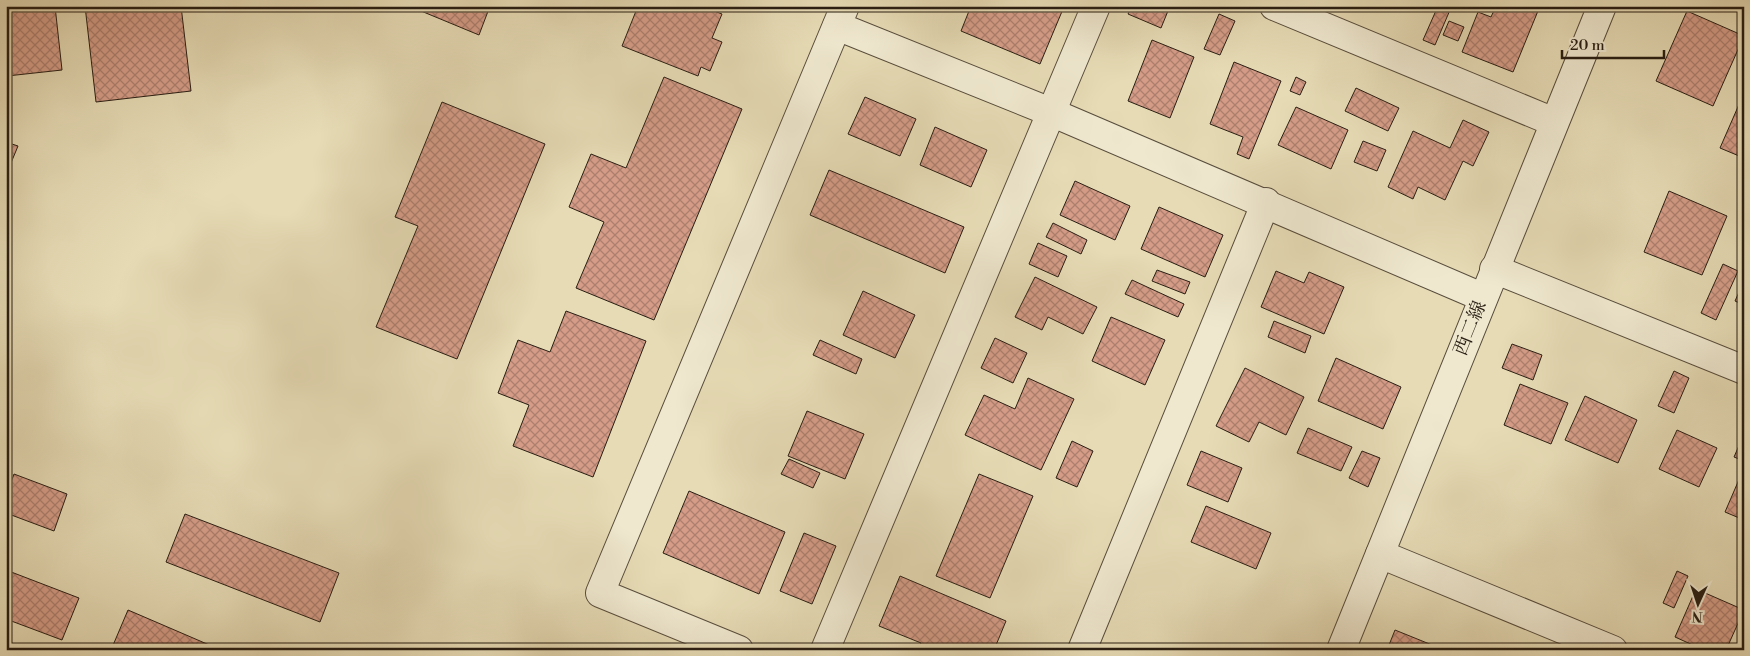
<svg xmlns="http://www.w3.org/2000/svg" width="1750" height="656" viewBox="0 0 1750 656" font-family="'Libre Bodoni','Noto Serif JP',serif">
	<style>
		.building { fill: url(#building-cross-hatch); stroke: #291e13 }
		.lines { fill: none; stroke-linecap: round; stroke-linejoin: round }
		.minor-casing { stroke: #584d3c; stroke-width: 30 }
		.tertiary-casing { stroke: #584d3c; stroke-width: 30 }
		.minor { stroke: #efe8cf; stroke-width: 28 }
		.tertiary { stroke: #efe8cf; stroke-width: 28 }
		.labels { text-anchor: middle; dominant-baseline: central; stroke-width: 5; stroke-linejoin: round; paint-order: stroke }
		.street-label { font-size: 19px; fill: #291e13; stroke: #efe8cf }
	</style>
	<defs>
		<pattern id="building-cross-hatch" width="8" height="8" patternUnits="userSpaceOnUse" patternTransform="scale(1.25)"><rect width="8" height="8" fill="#d59d88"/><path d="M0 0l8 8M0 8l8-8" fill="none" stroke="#ad7f6e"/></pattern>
	</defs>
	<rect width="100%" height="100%" fill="#e6dbb5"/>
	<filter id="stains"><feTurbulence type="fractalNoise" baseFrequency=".004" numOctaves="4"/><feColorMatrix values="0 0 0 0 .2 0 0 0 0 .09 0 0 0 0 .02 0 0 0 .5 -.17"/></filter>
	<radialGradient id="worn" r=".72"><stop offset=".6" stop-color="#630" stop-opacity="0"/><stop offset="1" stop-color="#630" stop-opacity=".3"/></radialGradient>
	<g class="building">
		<path d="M6,6H55L62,70L7,76Z"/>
		<path d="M85,6H181L191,91L96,102Z"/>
		<path d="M409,6H490L479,35Z"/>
		<path d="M638,6H701L722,14L712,38L722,42L710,71L701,67L698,76L622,46Z"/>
		<path d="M971,6H1056L1063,9L1040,64L961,31Z"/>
		<path d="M1132,6H1170L1161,28L1128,14Z"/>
		<path d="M1438,6L1450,10L1435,45L1423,40Z"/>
		<path d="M1496,6H1540L1513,72L1462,52L1478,12L1491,17Z"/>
		<path d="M1687,11L1744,36L1713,106L1656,81Z"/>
		<path d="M1219,14L1235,21L1220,55L1204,49Z"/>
		<path d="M1449,21L1464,27L1458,41L1443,35Z"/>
		<path d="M1152,40L1194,57L1170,118L1128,101Z"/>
		<path d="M1234,62L1281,81L1249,159L1237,154L1243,137L1210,124Z"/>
		<path d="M664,77L742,109L654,320L576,288L604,222L569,207L591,154L626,168Z"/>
		<path d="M1296,77L1306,82L1300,95L1290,91Z"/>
		<path d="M1356,88L1399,108L1388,131L1345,111Z"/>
		<path d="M1744,93V158L1720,148Z"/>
		<path d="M865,97L916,119L900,156L848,134Z"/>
		<path d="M442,102L545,144L457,359L376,327L418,226L395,217Z"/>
		<path d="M1296,107L1348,130L1331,169L1278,145Z"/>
		<path d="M1463,120L1489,132L1473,166L1463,161L1445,200L1418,187L1413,199L1388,187L1413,131L1450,148Z"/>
		<path d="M935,127L987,150L971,187L920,165Z"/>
		<path d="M1363,141L1386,150L1377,171L1354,162Z"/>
		<path d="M6,142L18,146L6,175Z"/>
		<path d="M829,170L964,227L945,273L810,215Z"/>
		<path d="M1075,181L1130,206L1115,240L1060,215Z"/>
		<path d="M1669,191L1727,216L1702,275L1644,252Z"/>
		<path d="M1159,207L1223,235L1205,277L1141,249Z"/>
		<path d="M1053,223L1087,240L1081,254L1046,237Z"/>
		<path d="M1038,243L1067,256L1058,277L1029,264Z"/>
		<path d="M1723,264L1738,271L1716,320L1701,313Z"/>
		<path d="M1157,270L1190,282L1185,294L1152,281Z"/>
		<path d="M1276,271L1304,283L1309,272L1344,287L1324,334L1261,307Z"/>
		<path d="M1035,277L1097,307L1083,334L1048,317L1042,330L1015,317Z"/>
		<path d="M1132,280L1184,304L1178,317L1125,294Z"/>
		<path d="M1744,281V305L1735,301Z"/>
		<path d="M863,291L915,315L895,358L843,335Z"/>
		<path d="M566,311L646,341L593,477L513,446L529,405L498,393L518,340L550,352Z"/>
		<path d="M1111,317L1165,340L1145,385L1092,361Z"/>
		<path d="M1274,321L1311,336L1305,353L1268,337Z"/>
		<path d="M995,338L1027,353L1013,383L981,368Z"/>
		<path d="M820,340L862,359L856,374L813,355Z"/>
		<path d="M1512,344L1542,355L1533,380L1502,368Z"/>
		<path d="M1336,358L1401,387L1383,429L1318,401Z"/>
		<path d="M1245,368L1304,397L1286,435L1259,422L1249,442L1216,426Z"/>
		<path d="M1674,371L1689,378L1674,413L1658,406Z"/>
		<path d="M1028,378L1074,399L1041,470L965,435L984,395L1015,409Z"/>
		<path d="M1520,384L1568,403L1551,444L1504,425Z"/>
		<path d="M1585,396L1637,420L1618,463L1565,440Z"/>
		<path d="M807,411L864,434L845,479L788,456Z"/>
		<path d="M1308,428L1352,447L1341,471L1297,453Z"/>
		<path d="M1677,430L1717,448L1699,487L1659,469Z"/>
		<path d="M1744,434V461L1734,457Z"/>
		<path d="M1072,441L1093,451L1077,487L1056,478Z"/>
		<path d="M1201,451L1242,468L1228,502L1187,485Z"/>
		<path d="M1362,451L1380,458L1368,487L1349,478Z"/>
		<path d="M789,459L820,473L813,488L781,474Z"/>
		<path d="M1744,468V520L1725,512Z"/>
		<path d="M14,474L67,494L54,531L6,513V495Z"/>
		<path d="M979,474L1033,496L990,598L936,576Z"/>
		<path d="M689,491L785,532L759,594L663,553Z"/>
		<path d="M1206,506L1271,533L1256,569L1191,542Z"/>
		<path d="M185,514L339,573L320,622L166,562Z"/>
		<path d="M804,533L836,546L812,604L780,591Z"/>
		<path d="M6,570L79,598L62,640L6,619Z"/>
		<path d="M1677,571L1688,576L1674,608L1663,603Z"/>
		<path d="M900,576L1006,621L994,650H918L921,643L879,626Z"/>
		<path d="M1696,589L1744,610L1726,650H1704L1675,637Z"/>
		<path d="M128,610L221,650H111Z"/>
		<path d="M1395,630L1437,647L1435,650H1387Z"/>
	</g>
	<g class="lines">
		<defs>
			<g id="minor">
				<path d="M1274,6L1554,122"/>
				<path d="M837,26L1053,113L1482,297"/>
				<path d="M1494,269L1744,370"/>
				<path d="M1380,554L1613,650"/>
				<path d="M739,650L600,593L845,6"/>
				<path d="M825,650L1096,6"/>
				<path d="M1082,650L1266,202"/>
			</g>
			<path id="tertiary" d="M1341,650L1602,6"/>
		</defs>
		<use href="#minor" class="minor-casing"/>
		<use href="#tertiary" class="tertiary-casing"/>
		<use href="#minor" class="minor"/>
		<use href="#tertiary" class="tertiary"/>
	</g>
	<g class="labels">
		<g class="street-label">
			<text transform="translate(1470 328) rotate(-68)">西二線</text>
		</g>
	</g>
	<rect width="1750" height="656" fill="none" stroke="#e6dbb5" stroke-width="25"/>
	<rect x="8" y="8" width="1735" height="641" fill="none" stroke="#291e13" stroke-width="2.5"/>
	<rect x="12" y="12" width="1725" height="631" fill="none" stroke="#291e13"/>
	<g transform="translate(1698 604) rotate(183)" stroke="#efe8cf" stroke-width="4" paint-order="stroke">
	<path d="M0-4L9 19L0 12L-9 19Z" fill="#291e13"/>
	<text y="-8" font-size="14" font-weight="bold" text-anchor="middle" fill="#291e13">N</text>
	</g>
	<path d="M1562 50v8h102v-8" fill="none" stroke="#291e13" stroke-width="2.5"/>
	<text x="1570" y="50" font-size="15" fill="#291e13" stroke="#efe8cf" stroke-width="4" paint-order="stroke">20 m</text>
	<rect width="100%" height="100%" filter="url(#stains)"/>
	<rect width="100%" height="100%" fill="url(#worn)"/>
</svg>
